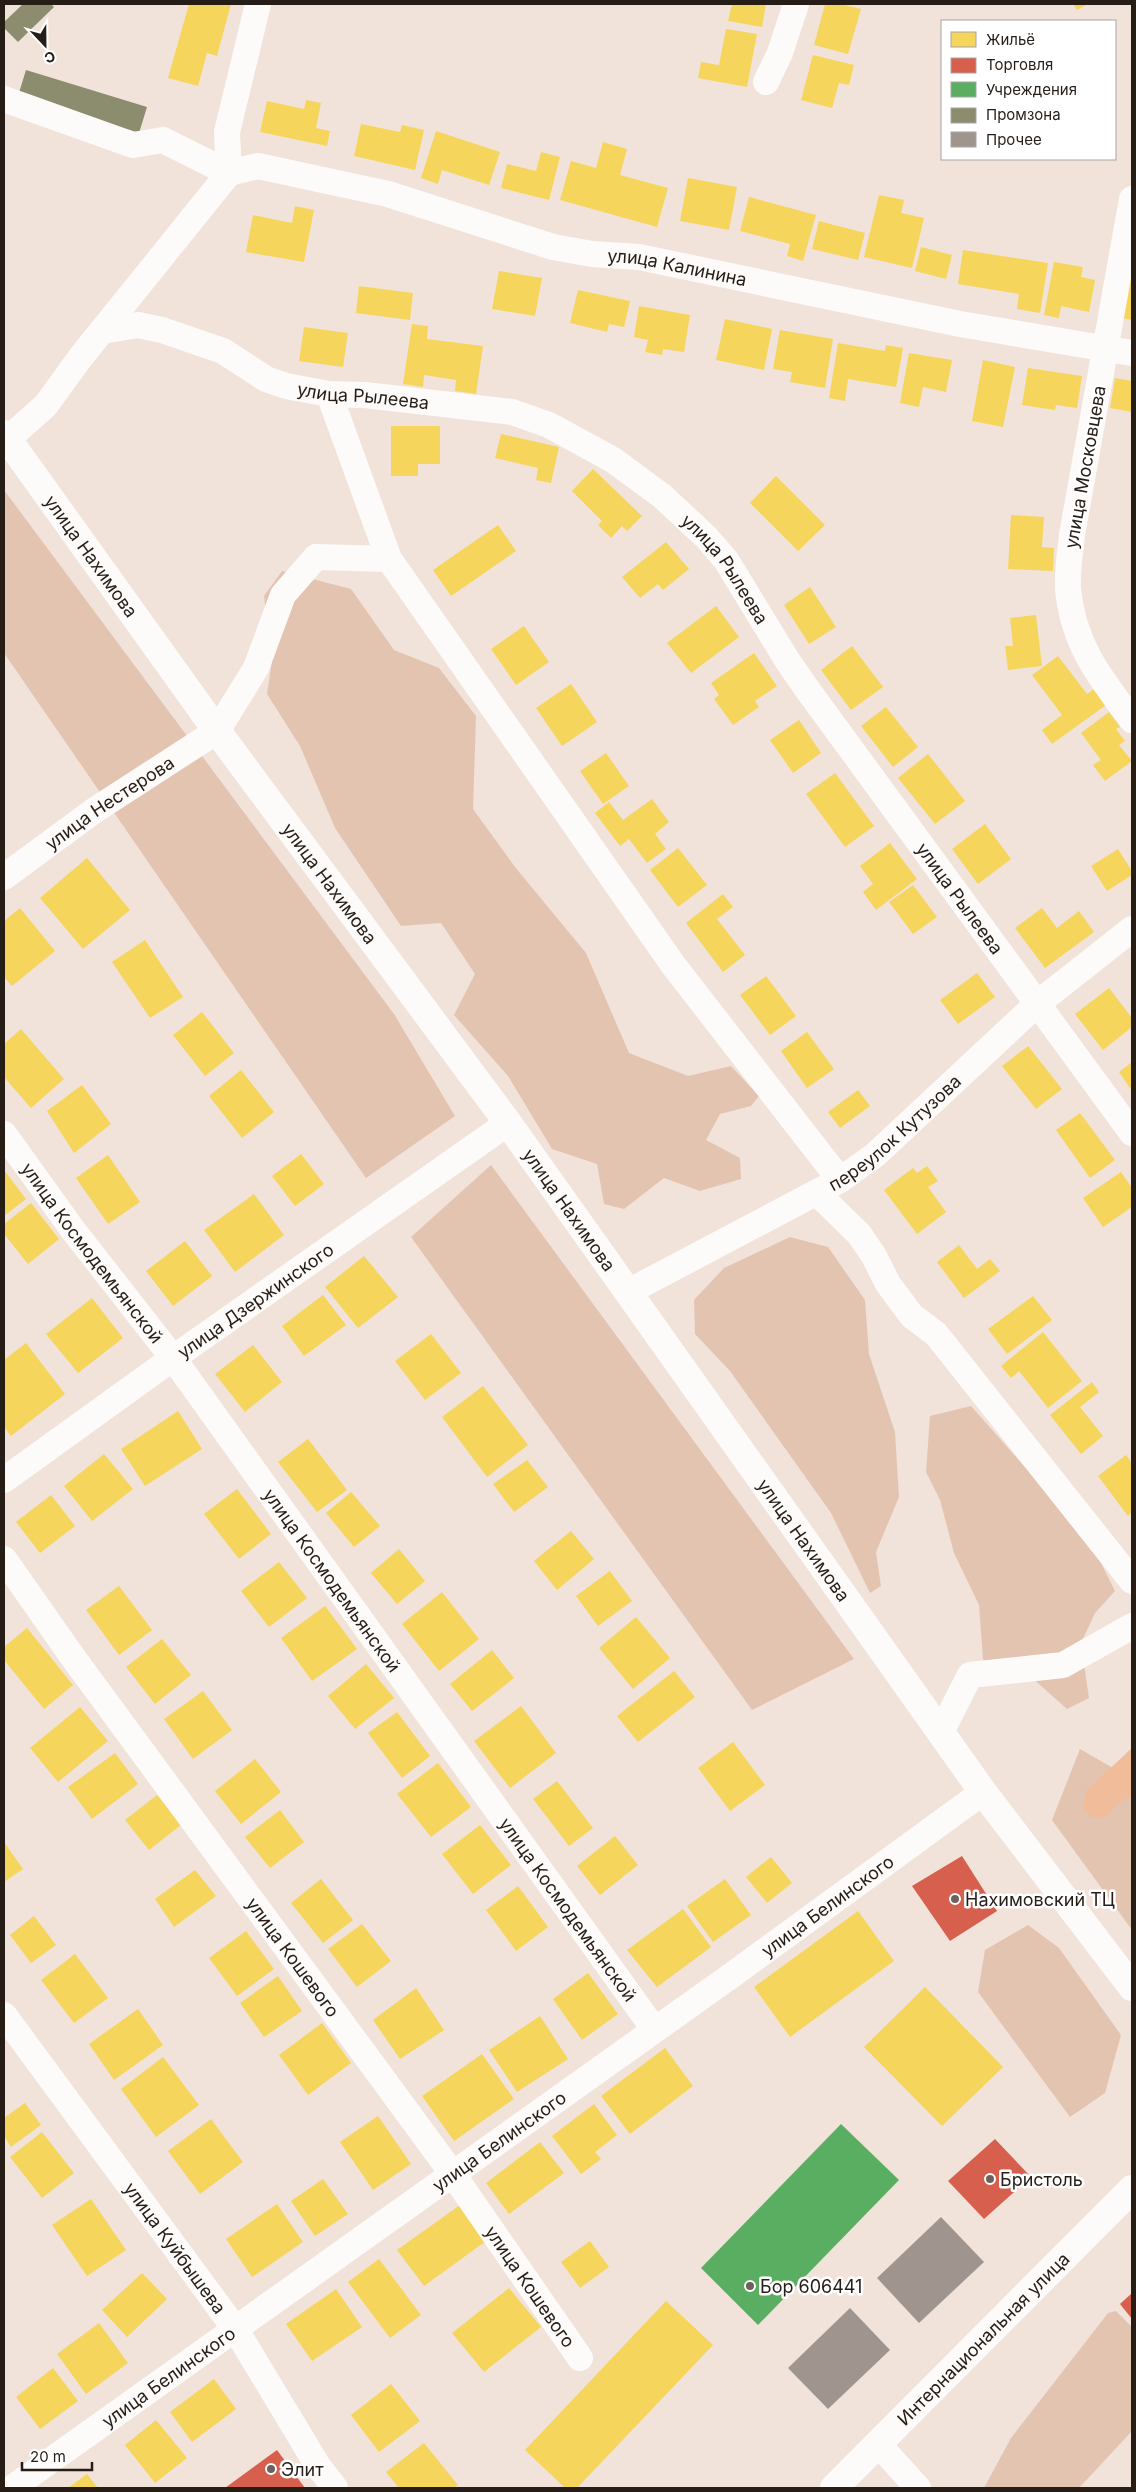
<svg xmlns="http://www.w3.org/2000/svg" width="1136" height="2492" viewBox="0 0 1136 2492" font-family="Inter,sans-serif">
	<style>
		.green { fill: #e3c4b1 }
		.water { fill: #f0bc9a }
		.homes { fill: #f6d55c }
		.shops { fill: #d6604d }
		.public { fill: #5aae61 }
		.industry { fill: #8c8c6e }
		.building { fill: #9f958e }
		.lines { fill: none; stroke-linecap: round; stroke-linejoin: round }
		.minor { stroke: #fdfbf9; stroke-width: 26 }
		.major { stroke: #fdfbf9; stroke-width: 28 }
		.poi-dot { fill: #6d625b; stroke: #fff; stroke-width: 2 }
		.labels { text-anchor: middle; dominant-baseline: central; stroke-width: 5; stroke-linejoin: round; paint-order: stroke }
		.street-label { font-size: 18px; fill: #261d17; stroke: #fff }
		.poi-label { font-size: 18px; fill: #261d17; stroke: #fff; text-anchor: start }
	</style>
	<rect width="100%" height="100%" fill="#f1e3da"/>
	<g class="green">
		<path d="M4,490L394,1014L455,1116L366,1178L4,653Z"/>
		<path d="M282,571L351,589L394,650L439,668L476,716L473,809L515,867L586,953L629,1053L688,1076L731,1066L759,1096L751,1106L720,1114L706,1140L740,1158L741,1179L700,1191L664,1178L624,1209L604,1204L597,1164L552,1149L508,1076L454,1015L475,974L441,923L401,926L335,828L300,746L267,694L272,661L264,596Z"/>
		<path d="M491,1165L854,1659L752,1710L411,1237Z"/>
		<path d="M790,1237L828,1247L865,1300L869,1354L895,1432L899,1497L876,1552L881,1586L870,1593L831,1513L730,1371L695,1334L694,1300L724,1268Z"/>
		<path d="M971,1406L1090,1541L1115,1591L1095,1613L1081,1643L1089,1698L1067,1709L1031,1677H998L983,1659L979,1605L954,1553L940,1500L926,1472L930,1416Z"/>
		<path d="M1080,1749L1132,1779V1930L1052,1820Z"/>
		<path d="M1028,1925L1059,1948L1121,2035L1105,2093L1070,2117L978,1992L985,1950Z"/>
		<path d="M1116,2311L1132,2327V2431L1079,2488H984L1011,2438L1108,2313Z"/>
	</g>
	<path class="water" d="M1132,1748V1795L1117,1804L1107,1816L1093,1818L1083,1809L1086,1791Z"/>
	<g class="homes">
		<path d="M189,4H231L217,56L207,53L198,86L168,78Z"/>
		<path d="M732,4H766L762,27L728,21Z"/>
		<path d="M825,4H841L861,9L848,54L814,45Z"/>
		<path d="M1073,4H1088L1077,10Z"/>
		<path d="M726,29L757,34L747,87L698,78L701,62L719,65Z"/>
		<path d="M813,55L854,65L849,85L839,83L832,108L801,100Z"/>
		<path d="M306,100L321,103L316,128L330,131L327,146L260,132L267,101L304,109Z"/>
		<path d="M361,124L400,132L402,125L424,130L415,170L354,156Z"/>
		<path d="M436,131L500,152L489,185L442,170L438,184L421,178Z"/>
		<path d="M603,142L627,149L620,175L668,188L657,227L560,200L571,161L596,168Z"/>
		<path d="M541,152L560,157L549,200L501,188L507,164L536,171Z"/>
		<path d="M688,178L737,187L729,230L680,221Z"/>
		<path d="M879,195L904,200L901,213L924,218L912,268L864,257Z"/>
		<path d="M749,197L816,215L803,261L787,256L790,244L740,231Z"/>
		<path d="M295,206L314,210L304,262L246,252L253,215L292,223Z"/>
		<path d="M819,221L865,233L858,260L812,249Z"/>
		<path d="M921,247L952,255L946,279L915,271Z"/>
		<path d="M963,250L1048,263L1040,313L1017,309L1019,294L958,284Z"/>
		<path d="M1054,262L1083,267L1081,277L1095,280L1089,312L1061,306L1059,318L1044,315Z"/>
		<path d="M1132,268V320L1123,318Z"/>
		<path d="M499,271L542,278L535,316L492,309Z"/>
		<path d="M359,286L413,293L410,320L356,313Z"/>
		<path d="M578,290L630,301L624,327L609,324L607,332L570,323Z"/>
		<path d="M639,306L690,315L684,352L663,349L662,355L645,352L648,340L634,337Z"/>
		<path d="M725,319L772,329L764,370L716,360Z"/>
		<path d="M412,324L428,326L427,339L483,346L476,394L455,391L456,380L424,375L423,387L403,384Z"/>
		<path d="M304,327L348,333L343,367L299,361Z"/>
		<path d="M780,330L833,339L825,388L790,382L792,372L773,369Z"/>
		<path d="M838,343L885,351L886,345L903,348L896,387L848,379L845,401L829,398Z"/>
		<path d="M909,353L952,360L946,392L923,387L919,407L900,403Z"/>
		<path d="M983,360L1015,367L1003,427L972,421Z"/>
		<path d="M1028,368L1082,376L1077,408L1056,405L1055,410L1022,405Z"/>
		<path d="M1115,378L1132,381V412L1110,408Z"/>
		<path d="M391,426H440V464H418V476H391Z"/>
		<path d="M501,434L559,447L551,483L536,480L538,468L495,458Z"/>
		<path d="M593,469L642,516L627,531L622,526L611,538L598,525L602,521L572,491Z"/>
		<path d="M776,476L825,525L798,551L750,503Z"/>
		<path d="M1011,515L1044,517L1042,547L1054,548L1053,571L1008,569Z"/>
		<path d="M498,525L516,551L451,596L433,570Z"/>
		<path d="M666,542L689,569L663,590L658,584L640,598L622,577Z"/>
		<path d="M810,587L836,627L809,644L784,605Z"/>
		<path d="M716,606L739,637L691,673L667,643Z"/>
		<path d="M1036,615L1042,666L1008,670L1005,646H1013L1010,618Z"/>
		<path d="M524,626L549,662L516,685L491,649Z"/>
		<path d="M852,646L883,687L851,710L821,670Z"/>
		<path d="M754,653L777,686L755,701L759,707L733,725L714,699L719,695L711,683Z"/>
		<path d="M1058,656L1087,694L1094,689L1106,705L1052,744L1042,730L1062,715L1032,675Z"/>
		<path d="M571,684L597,722L562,746L536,708Z"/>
		<path d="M886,707L918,747L893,767L861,726Z"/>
		<path d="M1109,712L1120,727L1116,729L1125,741L1119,745L1132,761L1105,781L1093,765L1101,760L1081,733Z"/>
		<path d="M799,720L821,753L793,773L770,740Z"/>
		<path d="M606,753L629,786L603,804L580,771Z"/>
		<path d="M928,754L965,801L935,824L898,778Z"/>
		<path d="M835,773L874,826L845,847L806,794Z"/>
		<path d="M652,799L669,822L655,834L666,849L647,863L629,839L620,846L595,813L609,802L623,820Z"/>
		<path d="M985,824L1011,859L978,884L952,849Z"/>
		<path d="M890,843L917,879L876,910L863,892L873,884L860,866Z"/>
		<path d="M678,848L707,885L678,907L650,870Z"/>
		<path d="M1118,849L1132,871V875L1107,891L1091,866Z"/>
		<path d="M87,858L130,910L83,949L40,898Z"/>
		<path d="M913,885L937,917L913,934L889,902Z"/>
		<path d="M723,894L733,907L717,919L745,955L723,972L686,923Z"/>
		<path d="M20,908L55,951L12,986L4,977V921Z"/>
		<path d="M1042,908L1057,928L1079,911L1094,932L1045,968L1015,928Z"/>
		<path d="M145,940L183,997L150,1018L112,962Z"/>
		<path d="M977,973L995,997L958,1024L940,1000Z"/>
		<path d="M766,976L796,1016L770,1035L740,995Z"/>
		<path d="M1109,988L1132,1018V1027L1103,1050L1075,1014Z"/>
		<path d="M202,1012L234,1053L205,1076L173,1035Z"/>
		<path d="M21,1029L64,1079L31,1108L4,1077V1044Z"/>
		<path d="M807,1032L834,1069L807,1088L781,1051Z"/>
		<path d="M1028,1046L1062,1089L1036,1109L1002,1066Z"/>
		<path d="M1132,1062V1091L1119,1072Z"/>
		<path d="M241,1070L274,1112L242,1138L209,1096Z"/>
		<path d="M82,1085L111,1124L74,1153L47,1111Z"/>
		<path d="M858,1090L870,1106L840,1128L828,1112Z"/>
		<path d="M1080,1113L1115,1160L1090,1178L1056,1130Z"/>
		<path d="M301,1154L324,1184L295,1206L272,1176Z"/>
		<path d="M108,1155L140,1202L108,1224L76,1178Z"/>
		<path d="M927,1166L938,1181L928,1187L946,1212L917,1234L884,1190L913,1168L917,1173Z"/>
		<path d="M4,1170L26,1199L4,1216Z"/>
		<path d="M1121,1172L1132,1188V1207L1103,1227L1083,1198Z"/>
		<path d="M254,1194L284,1235L235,1272L204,1230Z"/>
		<path d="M31,1203L59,1239L28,1264L4,1234V1224Z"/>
		<path d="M185,1241L212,1276L173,1306L146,1271Z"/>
		<path d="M959,1245L977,1269L990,1259L1000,1271L964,1298L937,1262Z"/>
		<path d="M364,1256L398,1297L358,1328L325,1287Z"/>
		<path d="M323,1295L346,1325L304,1356L282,1326Z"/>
		<path d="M1033,1296L1052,1320L1007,1354L988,1329Z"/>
		<path d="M92,1298L123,1338L78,1373L46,1334Z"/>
		<path d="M1043,1332L1082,1381L1048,1408L1019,1371L1011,1378L1001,1366Z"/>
		<path d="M431,1334L461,1373L425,1400L395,1361Z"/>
		<path d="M26,1343L65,1394L11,1436L4,1427V1360Z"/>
		<path d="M253,1345L282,1382L245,1412L215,1374Z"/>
		<path d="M1092,1382L1099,1392L1080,1407L1103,1436L1081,1454L1050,1415Z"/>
		<path d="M483,1386L528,1445L487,1477L442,1417Z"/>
		<path d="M178,1411L202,1449L145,1486L121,1449Z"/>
		<path d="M308,1439L347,1490L317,1512L278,1462Z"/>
		<path d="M104,1454L133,1489L92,1521L64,1486Z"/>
		<path d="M1126,1455L1132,1463V1512L1128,1516L1098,1476Z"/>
		<path d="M527,1460L548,1487L514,1512L493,1484Z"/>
		<path d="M237,1489L271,1534L239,1559L204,1514Z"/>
		<path d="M351,1492L380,1526L354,1547L326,1513Z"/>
		<path d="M51,1495L75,1526L40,1553L16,1522Z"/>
		<path d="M571,1531L594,1559L557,1590L534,1561Z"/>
		<path d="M399,1549L425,1581L397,1604L371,1573Z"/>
		<path d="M279,1562L307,1598L269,1627L241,1591Z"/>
		<path d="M610,1571L632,1601L598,1626L576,1596Z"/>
		<path d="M119,1586L152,1630L119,1655L86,1610Z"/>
		<path d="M442,1592L479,1639L439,1671L402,1624Z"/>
		<path d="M325,1606L357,1649L312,1681L281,1638Z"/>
		<path d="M636,1617L670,1658L633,1689L599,1648Z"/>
		<path d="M27,1628L73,1685L44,1709L4,1660V1647Z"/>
		<path d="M162,1639L191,1675L155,1704L126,1667Z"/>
		<path d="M492,1650L514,1678L472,1711L450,1684Z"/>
		<path d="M366,1664L394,1698L355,1729L328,1696Z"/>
		<path d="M674,1671L695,1697L638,1742L617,1716Z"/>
		<path d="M203,1691L232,1730L193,1759L164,1719Z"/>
		<path d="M521,1706L556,1753L510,1788L474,1741Z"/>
		<path d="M80,1707L108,1741L58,1782L30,1748Z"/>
		<path d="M397,1712L430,1756L402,1778L368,1733Z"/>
		<path d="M733,1742L765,1785L730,1811L698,1768Z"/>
		<path d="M115,1753L138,1784L92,1819L68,1787Z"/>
		<path d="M255,1759L281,1792L241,1824L215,1791Z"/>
		<path d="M438,1763L471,1807L431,1837L397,1794Z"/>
		<path d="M557,1781L593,1828L569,1846L533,1799Z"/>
		<path d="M157,1795L181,1825L149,1850L125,1820Z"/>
		<path d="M280,1810L304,1842L270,1868L245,1837Z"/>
		<path d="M480,1825L511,1865L473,1894L442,1854Z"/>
		<path d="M615,1836L638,1865L600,1895L577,1866Z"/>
		<path d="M4,1842L23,1869L4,1882Z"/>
		<path d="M771,1857L792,1883L767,1903L746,1877Z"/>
		<path d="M195,1870L216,1896L174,1927L155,1899Z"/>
		<path d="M321,1879L353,1920L323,1943L291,1903Z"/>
		<path d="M725,1879L751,1915L713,1942L687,1906Z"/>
		<path d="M518,1886L548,1927L516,1951L486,1910Z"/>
		<path d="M683,1909L711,1947L657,1987L627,1950Z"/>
		<path d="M858,1911L894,1961L790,2037L754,1987Z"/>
		<path d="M34,1916L56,1945L31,1963L10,1935Z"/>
		<path d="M362,1924L391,1961L357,1987L328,1949Z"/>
		<path d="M246,1931L274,1969L237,1996L209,1958Z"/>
		<path d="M75,1954L108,1998L74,2023L41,1980Z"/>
		<path d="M588,1973L618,2014L582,2040L553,1999Z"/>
		<path d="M278,1976L302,2011L264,2037L240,2003Z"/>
		<path d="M925,1987L1003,2067L942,2126L864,2047Z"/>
		<path d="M416,1988L444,2030L400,2059L373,2020Z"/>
		<path d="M138,2009L163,2045L114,2080L89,2044Z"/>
		<path d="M540,2016L568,2059L517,2092L489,2050Z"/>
		<path d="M322,2023L351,2063L308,2095L279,2055Z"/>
		<path d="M665,2048L693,2086L630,2134L601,2096Z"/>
		<path d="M482,2054L514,2099L454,2141L422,2096Z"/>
		<path d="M163,2057L199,2105L156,2137L121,2089Z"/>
		<path d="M25,2103L41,2125L11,2147L4,2136V2118Z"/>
		<path d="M594,2104L617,2135L595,2152L601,2159L581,2174L552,2136Z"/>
		<path d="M378,2116L411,2164L373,2190L340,2142Z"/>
		<path d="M211,2119L243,2162L200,2194L168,2151Z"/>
		<path d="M42,2132L74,2173L42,2198L10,2157Z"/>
		<path d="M540,2142L564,2173L509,2214L486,2183Z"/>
		<path d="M323,2179L348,2214L315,2236L291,2201Z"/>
		<path d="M91,2199L126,2250L87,2276L52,2225Z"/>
		<path d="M277,2204L303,2242L252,2277L226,2239Z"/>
		<path d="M460,2205L486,2241L424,2286L397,2250Z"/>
		<path d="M590,2241L609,2267L580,2288L561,2262Z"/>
		<path d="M379,2259L421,2315L390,2338L348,2282Z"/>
		<path d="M142,2273L167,2299L127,2337L102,2310Z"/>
		<path d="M509,2288L541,2327L484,2372L452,2333Z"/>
		<path d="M336,2289L362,2327L312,2361L286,2324Z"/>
		<path d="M666,2301L713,2345L577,2488H565L525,2450Z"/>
		<path d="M99,2323L128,2363L86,2394L57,2354Z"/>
		<path d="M53,2368L78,2401L40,2429L16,2397Z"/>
		<path d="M214,2379L236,2409L192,2442L170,2412Z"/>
		<path d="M391,2384L420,2421L379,2452L351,2415Z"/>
		<path d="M156,2420L187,2458L155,2483L125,2445Z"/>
		<path d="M424,2443L458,2485L454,2488H399L386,2472Z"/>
		<path d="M87,2474L98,2488H68Z"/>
	</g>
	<g class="shops">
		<path d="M962,1856L997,1911L950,1941L912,1886Z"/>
		<path d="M995,2139L1031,2177L984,2219L948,2181Z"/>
		<path d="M1132,2293V2319L1120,2304Z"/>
		<path d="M277,2450L305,2488H225Z"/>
	</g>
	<path class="public" d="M841,2124L899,2180L758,2325L701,2268Z"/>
	<g class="industry">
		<path d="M23,4H51L54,7L18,42L4,28V22Z"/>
		<path d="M26,70L147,107L139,133L18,96Z"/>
	</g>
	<g class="building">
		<path d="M941,2217L984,2262L919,2323L877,2278Z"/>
		<path d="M850,2308L890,2350L828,2409L788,2368Z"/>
	</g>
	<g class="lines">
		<g class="minor">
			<path d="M766,82L780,53L796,4"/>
			<path d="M4,99L133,145L163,140L229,173"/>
			<path id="s1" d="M229,173L258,166L388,194L553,247L592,254L639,257L960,324L1132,353"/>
			<path d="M1132,199L1072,535C1070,553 1067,572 1068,589C1073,644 1100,678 1132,720"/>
			<path id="s2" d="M102,331L138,325L162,330L223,351L266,379L286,386L329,394L365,395L512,412L549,425L613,460L662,496L706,537L726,560L787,660L807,689L1132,1133"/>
			<path d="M329,394L389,559L674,966L840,1180"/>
			<path d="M8,439L46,405L80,358L229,173L227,132L258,4"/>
			<path id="s3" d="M4,877L95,810L217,731L256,668L283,595L316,557L389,559"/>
			<path id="s4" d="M4,1134L73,1230L173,1358L654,2029"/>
			<path d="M817,1193L859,1234L874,1256L888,1284L912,1316L936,1334L1132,1581"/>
			<path id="s5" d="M628,1292L840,1180L875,1155L1038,1003L1132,929"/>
			<path id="s6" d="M4,1480L173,1358L508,1123"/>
			<path id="s7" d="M4,1559L72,1656L452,2173L580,2358"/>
			<path d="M941,1732L970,1675L1063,1665L1132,1626"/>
			<path id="s8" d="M4,2015L236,2330L318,2466L335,2488"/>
			<path d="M878,2444L918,2488"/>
			<path id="s9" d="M12,2488L732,1975L983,1792"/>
		</g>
		<g class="major">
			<path id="s10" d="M4,434L217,731L508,1123L983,1792L1132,1987"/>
			<path id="s11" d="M834,2488L1132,2189"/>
		</g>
	</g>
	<g class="poi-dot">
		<circle cx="955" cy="1899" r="5"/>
		<circle cx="990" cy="2179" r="5"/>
		<circle cx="750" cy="2286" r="5"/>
		<circle cx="271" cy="2469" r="5"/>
	</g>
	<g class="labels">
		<g class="street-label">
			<text stroke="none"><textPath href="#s1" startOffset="462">улица Калинина</textPath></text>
			<text stroke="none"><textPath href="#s2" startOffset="276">улица Рылеева</textPath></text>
			<text transform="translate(1085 467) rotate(-80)">улица Московцева</text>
			<text stroke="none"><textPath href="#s10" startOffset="150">улица Нахимова</textPath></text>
			<text stroke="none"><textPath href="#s2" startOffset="696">улица Рылеева</textPath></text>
			<text stroke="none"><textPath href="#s3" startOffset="129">улица Нестерова</textPath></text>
			<text stroke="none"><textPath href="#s10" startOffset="555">улица Нахимова</textPath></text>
			<text stroke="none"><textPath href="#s2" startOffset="1101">улица Рылеева</textPath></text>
			<text stroke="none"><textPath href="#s5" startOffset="312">переулок Кутузова</textPath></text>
			<text stroke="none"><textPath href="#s10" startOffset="960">улица Нахимова</textPath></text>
			<text stroke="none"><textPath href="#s4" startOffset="148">улица Космодемьянской</textPath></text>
			<text stroke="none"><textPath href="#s6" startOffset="309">улица Дзержинского</textPath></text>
			<text stroke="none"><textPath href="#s10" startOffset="1365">улица Нахимова</textPath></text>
			<text stroke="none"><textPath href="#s4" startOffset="554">улица Космодемьянской</textPath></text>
			<text stroke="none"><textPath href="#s9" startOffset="1002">улица Белинского</textPath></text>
			<text stroke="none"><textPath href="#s4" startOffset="959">улица Космодемьянской</textPath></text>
			<text stroke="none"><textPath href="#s7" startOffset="492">улица Кошевого</textPath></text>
			<text stroke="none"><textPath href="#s9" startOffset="598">улица Белинского</textPath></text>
			<text stroke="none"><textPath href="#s8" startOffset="289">улица Куйбышева</textPath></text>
			<text stroke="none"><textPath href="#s7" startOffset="898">улица Кошевого</textPath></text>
			<text stroke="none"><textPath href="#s11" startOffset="211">Интернациональная улица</textPath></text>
			<text stroke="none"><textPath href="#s9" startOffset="192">улица Белинского</textPath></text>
		</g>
		<g class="poi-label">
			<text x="965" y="1899">Нахимовский ТЦ</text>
			<text x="1000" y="2179">Бристоль</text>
			<text x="760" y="2286">Бор 606441</text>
			<text x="281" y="2469">Элит</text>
		</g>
	</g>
	<rect width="1136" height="2492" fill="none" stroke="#261d17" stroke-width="10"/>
	<rect x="941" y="20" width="175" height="140" fill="#ffffff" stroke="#a8a5a2"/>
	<rect x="951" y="32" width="25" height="15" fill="#f6d55c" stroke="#a8a5a2"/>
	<text x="986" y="45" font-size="15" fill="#261d17">Жильё</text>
	<rect x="951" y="58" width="25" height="15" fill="#d6604d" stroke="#a8a5a2"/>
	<text x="986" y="70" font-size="15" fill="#261d17">Торговля</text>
	<rect x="951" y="82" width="25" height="15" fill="#5aae61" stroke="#a8a5a2"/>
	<text x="986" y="95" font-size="15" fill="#261d17">Учреждения</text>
	<rect x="951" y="108" width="25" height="15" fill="#8c8c6e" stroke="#a8a5a2"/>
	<text x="986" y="120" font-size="15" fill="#261d17">Промзона</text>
	<rect x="951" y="132" width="25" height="15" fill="#9f958e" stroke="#a8a5a2"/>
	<text x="986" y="145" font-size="15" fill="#261d17">Прочее</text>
	<g transform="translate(45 45) rotate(158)" stroke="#ffffff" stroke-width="4" paint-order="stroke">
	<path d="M0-4L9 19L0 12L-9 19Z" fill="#261d17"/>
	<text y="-8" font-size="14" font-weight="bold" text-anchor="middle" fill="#261d17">С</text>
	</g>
	<path d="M22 2462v8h70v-8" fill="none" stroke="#261d17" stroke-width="2.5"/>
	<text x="30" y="2462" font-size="15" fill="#261d17" stroke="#ffffff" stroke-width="4" paint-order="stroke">20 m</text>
</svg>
